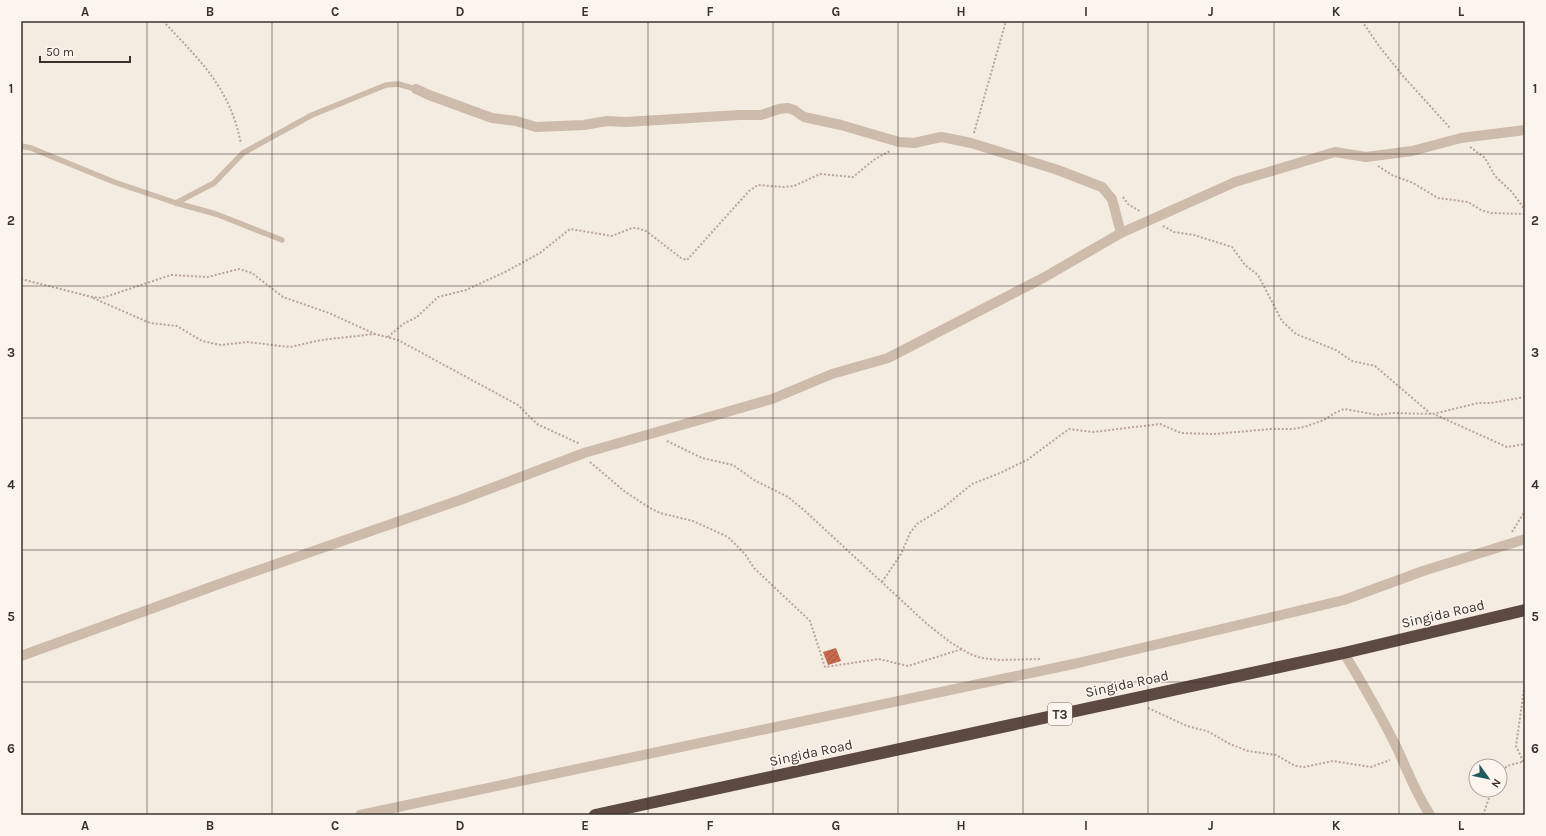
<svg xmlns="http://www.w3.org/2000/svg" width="1546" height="836" viewBox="0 0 1546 836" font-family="Karla,sans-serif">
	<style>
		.building { fill: url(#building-hatch) }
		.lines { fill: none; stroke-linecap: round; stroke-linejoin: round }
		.path { stroke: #b9a596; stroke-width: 2; stroke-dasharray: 2 2; stroke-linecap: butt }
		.lane { stroke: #cdbbac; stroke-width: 5.5 }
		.street { stroke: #cdbbac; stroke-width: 10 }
		.highway { stroke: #5c4a42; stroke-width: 12 }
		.grid { fill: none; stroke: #3b302b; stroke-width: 1; stroke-opacity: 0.55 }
		.labels { text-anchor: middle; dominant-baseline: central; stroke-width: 3; stroke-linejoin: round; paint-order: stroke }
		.shield { fill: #fbf5ee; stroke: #756b66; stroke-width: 1 }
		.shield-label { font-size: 13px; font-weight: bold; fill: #3b302b }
		.street-label { font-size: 14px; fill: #3b302b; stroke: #fbf5ee }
		.neatline { fill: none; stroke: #3b302b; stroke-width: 1.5 }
		.grid-label { font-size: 13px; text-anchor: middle; font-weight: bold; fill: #3b302b }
	</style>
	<defs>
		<pattern id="building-hatch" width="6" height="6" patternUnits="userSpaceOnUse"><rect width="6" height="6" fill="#c8694b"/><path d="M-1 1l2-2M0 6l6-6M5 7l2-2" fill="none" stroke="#a4573f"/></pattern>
	</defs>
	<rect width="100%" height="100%" fill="#f4ebe1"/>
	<path class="building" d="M836,648L841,661L828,665L823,652Z"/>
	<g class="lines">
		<g class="path">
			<path d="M163,21C200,61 230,87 241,144"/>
			<path d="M1362,21L1379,46L1403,76L1451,129"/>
			<path d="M974,133L1006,21"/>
			<path d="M1470,147L1485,158L1495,176L1512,192L1525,210"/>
			<path d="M1378,166L1392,175L1413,183L1438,198L1468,202L1481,210L1491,213L1525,214"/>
			<path d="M1123,197L1128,204L1141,212"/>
			<path d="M1163,226L1174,232L1194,235L1232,247L1245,265L1258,275L1282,321L1296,334L1336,350L1352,361L1375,366L1431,414"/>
			<path d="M21,279L92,297L102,298L171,275L208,277L239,269L252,273L283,297L329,313L375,334L398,340L518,405L537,424L580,444"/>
			<path d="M93,298L150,323L177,326L202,341L221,345L247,342L290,347L321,340L375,334"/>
			<path d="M388,337L403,324L417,317L438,297L466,290L505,272L540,253L570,229L612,236L632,228H637L646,231L681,258L687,260L749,191L758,185L784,187L794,186L820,174L853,177L875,159L890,151"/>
			<path d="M1436,415L1507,447L1525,444"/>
			<path d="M667,441L702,458L733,465L754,480L788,497L805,511L927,624L950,642L970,654L981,658L1000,660L1041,659"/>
			<path d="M590,462L624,491L650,508L660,513L693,521L728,537L745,554L754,568L810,621L825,667L879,659L908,666L962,649"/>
			<path d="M1512,532L1525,511"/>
			<path d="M882,582L901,554L910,533L917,524L943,508L972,484L1000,473L1027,460L1069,429L1093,432L1160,424L1181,433L1214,434L1271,429H1293L1304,427L1324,420L1335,413L1344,409L1378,415L1392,413L1433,414L1478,403H1491L1525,397"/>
			<path d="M1525,682L1516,746L1525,765"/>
			<path d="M1148,708L1187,726L1207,731L1230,744L1248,751L1276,755L1295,766L1304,767L1333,761L1371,767L1390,760"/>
			<path d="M1500,774L1507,766L1525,761"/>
			<path d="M1483,815L1492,790"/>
		</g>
		<g class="lane">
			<path d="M21,146L31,148L114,182L176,203L216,214L282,240"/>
			<path d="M176,203L214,183L243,153L312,115L386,85L398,84L416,89"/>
		</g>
		<g class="street">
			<path d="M416,89L429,95L492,118L516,121L536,127L584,125L607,121L626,122L739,115H761L779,109L788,108L794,110L804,117L841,125L899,142L914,143L941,137L947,138L971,143L1055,169L1102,187L1112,199L1121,233"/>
			<path d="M1344,653C1362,683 1379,712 1395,744C1407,769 1414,790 1430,815"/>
			<path d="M21,656L233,579L460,500L584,453L772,399L832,374L888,358L1043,278L1121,233L1235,182L1335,152L1366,157L1412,151L1461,138L1525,130"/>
			<path d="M360,815L1078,663L1344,600L1423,571L1525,539"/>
		</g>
		<path class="highway" d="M595,815L1344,653L1525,610"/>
	</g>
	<path class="grid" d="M147,21V815M272,21V815M398,21V815M523,21V815M648,21V815M773,21V815M898,21V815M1023,21V815M1148,21V815M1274,21V815M1399,21V815M21,154H1525M21,286H1525M21,418H1525M21,550H1525M21,682H1525"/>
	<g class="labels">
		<rect class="shield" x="1048" y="703" width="24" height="22" rx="3"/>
		<g class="shield-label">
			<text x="1060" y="714">T3</text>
		</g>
		<g class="street-label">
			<text transform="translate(1443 614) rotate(-13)">Singida Road</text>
			<text transform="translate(1127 684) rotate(-12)">Singida Road</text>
			<text transform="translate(811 753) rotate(-12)">Singida Road</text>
		</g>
	</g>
	<rect width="1546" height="836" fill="none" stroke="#fbf5ee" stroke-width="44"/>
	<g transform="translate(1488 778) rotate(123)"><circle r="19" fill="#fbf5ee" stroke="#aea6a0"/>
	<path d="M0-3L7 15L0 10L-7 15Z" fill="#1f5a5e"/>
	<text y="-6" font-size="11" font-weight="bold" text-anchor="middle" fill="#3b302b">N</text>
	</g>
	<path d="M40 56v6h90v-6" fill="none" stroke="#3b302b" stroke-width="2"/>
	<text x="46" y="56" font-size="12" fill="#3b302b" stroke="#fbf5ee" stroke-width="3" paint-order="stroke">50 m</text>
	<rect x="22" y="22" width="1502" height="792" class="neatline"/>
	<g class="grid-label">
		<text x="85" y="16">A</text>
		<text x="210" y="16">B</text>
		<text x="335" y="16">C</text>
		<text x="460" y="16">D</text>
		<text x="585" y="16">E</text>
		<text x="710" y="16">F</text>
		<text x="836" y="16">G</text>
		<text x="961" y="16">H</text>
		<text x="1086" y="16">I</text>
		<text x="1211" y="16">J</text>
		<text x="1336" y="16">K</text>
		<text x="1461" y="16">L</text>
		<text x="11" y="93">1</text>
		<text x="1535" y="93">1</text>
		<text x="11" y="225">2</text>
		<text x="1535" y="225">2</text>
		<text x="11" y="357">3</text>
		<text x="1535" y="357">3</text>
		<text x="11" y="489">4</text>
		<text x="1535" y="489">4</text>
		<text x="11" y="621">5</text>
		<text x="1535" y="621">5</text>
		<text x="11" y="753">6</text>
		<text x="1535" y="753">6</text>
		<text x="85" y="830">A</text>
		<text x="210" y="830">B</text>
		<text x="335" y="830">C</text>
		<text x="460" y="830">D</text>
		<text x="585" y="830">E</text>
		<text x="710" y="830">F</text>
		<text x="836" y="830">G</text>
		<text x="961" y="830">H</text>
		<text x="1086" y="830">I</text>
		<text x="1211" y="830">J</text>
		<text x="1336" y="830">K</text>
		<text x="1461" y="830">L</text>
	</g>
</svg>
